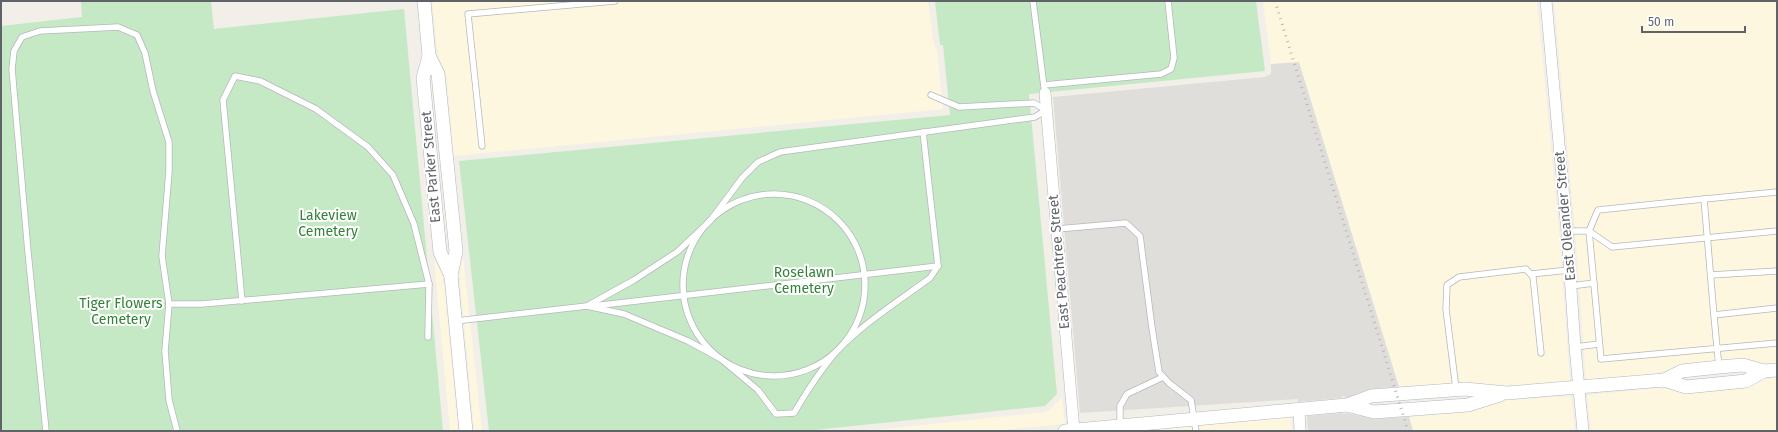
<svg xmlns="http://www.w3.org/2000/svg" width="1778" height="432" viewBox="0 0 1778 432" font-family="'Fira Sans',sans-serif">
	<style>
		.commercial { fill: #fef7e0 }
		.industrial { fill: #e0deda }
		.green { fill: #c5e8c5 }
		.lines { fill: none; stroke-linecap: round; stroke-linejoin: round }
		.service-casing { stroke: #b5b8bc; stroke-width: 7 }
		.minor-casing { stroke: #b5b8bc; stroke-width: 12 }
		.tertiary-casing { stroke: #b5b8bc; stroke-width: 14 }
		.service { stroke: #fff; stroke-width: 5.5 }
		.minor { stroke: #fff; stroke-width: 11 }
		.tertiary { stroke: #fff; stroke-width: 13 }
		.rail { stroke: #b6b7b8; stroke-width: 3; stroke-dasharray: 1 5; stroke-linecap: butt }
		.labels { text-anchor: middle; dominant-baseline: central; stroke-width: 4; stroke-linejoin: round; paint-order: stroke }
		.street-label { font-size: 14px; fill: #5f6368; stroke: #fff }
		.park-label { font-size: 14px; fill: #348238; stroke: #fff }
	</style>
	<rect width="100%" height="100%" fill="#f1efe8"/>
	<g class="commercial">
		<path d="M432,1H928L934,45L937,50L943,109L454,156L446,73L438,55L439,51L437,50Z"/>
		<path d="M1263,1H1537L1559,231L1570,382L1513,386L1512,384L1507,386L1465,382L1399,387L1299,63L1271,64Z"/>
		<path d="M1554,1H1777V363L1768,364L1767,362L1763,363L1742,358L1719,360L1681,364L1664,373L1660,372L1659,374L1586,381L1575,230Z"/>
		<path d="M463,257L482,431H474L460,280L461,279L459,275Z"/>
		<path d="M434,259L443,277L442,282H444L458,431H450Z"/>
		<path d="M1777,377V431H1591L1587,395L1660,388L1661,390L1665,388L1686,394L1746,388L1765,379L1769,380L1770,378Z"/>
		<path d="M1571,396L1575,431H1413L1409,417L1468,412L1508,400Z"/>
		<path d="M1062,397L1065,424L990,431H865L1046,412L1050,410Z"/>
		<path d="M1291,417L1292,431H1145Z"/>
	</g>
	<g class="industrial">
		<path d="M1299,62L1399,387L1370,389L1347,398L1342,396L1341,398L1298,402V399L1080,413L1053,97L1265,77L1271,74V64Z"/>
		<path d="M1342,413L1343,414L1347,413L1374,419L1409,417L1413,431H1308L1307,416Z"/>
	</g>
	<g class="green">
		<path d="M81,1H211L214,29L404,9L443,431H1V26L82,17Z"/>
		<path d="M935,1H1256L1265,71L1029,94L1057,394L1045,406L805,431H489L459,161L950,115L943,45H940Z"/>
	</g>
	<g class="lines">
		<defs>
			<g id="service">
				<path d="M1033,1L1044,87"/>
				<path d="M1044,85L1161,74L1171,69L1174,58L1168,1"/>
				<path d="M482,146L468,14L615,1"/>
				<circle cx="774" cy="285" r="91"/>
				<path d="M1704,199L1777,192"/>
				<path d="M1057,229L1126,223L1140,236L1152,328L1159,372L1169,383L1191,400L1196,431"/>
				<path d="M1567,231H1589L1612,247L1777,231"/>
				<path d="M1531,274L1569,270"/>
				<path d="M1711,275L1777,271"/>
				<path d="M1571,286L1594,283"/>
				<path d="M242,301L223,100L235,76L260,81L316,109L368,147L393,175L414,224L429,284L428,337"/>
				<path d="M169,304H202L429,284"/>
				<path d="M587,306L624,314L688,341L721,359L758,390L776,414L794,413C807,391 821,369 838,350C865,322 900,300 930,278L938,266L923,132"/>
				<path d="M593,306L938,266"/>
				<path d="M1714,315L1777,308"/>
				<path d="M456,321L587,306L634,280L677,252L710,221L742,178L758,162L780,152L1035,117L1046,110L1034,103L959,107L931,95"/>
				<path d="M1575,347L1599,344"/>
				<path d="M1719,367C1713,311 1709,255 1704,199L1598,210L1589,231L1601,359L1777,343"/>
				<path d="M1456,389L1446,309L1447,285L1459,277L1526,269L1533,277L1541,353"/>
				<path d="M1120,426V406L1127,394L1163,377"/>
				<path d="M46,431L28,252L12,69L14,51L22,37L40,31L118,27L137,35L145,53L153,91L169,142V171L162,256L169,304L165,351L169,400L177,431"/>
			</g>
			<g id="minor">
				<path d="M1546,1L1567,231L1575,347L1583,431"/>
				<path d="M1045,93L1074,430"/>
				<path d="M1299,410L1300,431"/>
			</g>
			<g id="tertiary">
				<path d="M424,1L429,56L423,78L440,252L451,276"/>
				<path d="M429,56L438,74L456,251L451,276L466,431"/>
				<path d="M1664,380L1682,371L1719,367L1743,365L1764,371L1777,370"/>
				<path d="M1347,405L1374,412L1468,405L1500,395"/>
				<path d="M1065,431L1347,405L1371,396L1465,389L1507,393L1664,380L1686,387L1746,381L1764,371"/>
			</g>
		</defs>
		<use href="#service" class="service-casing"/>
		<use href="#minor" class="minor-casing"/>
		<use href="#tertiary" class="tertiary-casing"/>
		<use href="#service" class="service"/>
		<use href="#minor" class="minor"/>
		<use href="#tertiary" class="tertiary"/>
		<path class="rail" d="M1275,1L1408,431"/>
	</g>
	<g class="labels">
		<g class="street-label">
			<text transform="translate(431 167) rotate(-95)">East Parker Street</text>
			<text transform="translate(1565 216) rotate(-95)">East Oleander Street</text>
			<text transform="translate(1059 262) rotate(-95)">East Peachtree Street</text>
		</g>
		<g class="park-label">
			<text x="328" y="215">Lakeview<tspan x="328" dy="16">Cemetery</tspan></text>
			<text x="804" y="272">Roselawn<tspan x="804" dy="16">Cemetery</tspan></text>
			<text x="121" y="303">Tiger Flowers<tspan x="121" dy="16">Cemetery</tspan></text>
		</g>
	</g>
	<rect width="1778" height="432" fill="none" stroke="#5f6368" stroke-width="4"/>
	<path d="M1642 26v6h103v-6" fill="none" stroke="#5f6368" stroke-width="2"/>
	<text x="1648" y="26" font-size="12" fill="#5f6368" stroke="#ffffff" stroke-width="3" paint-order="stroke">50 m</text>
</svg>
